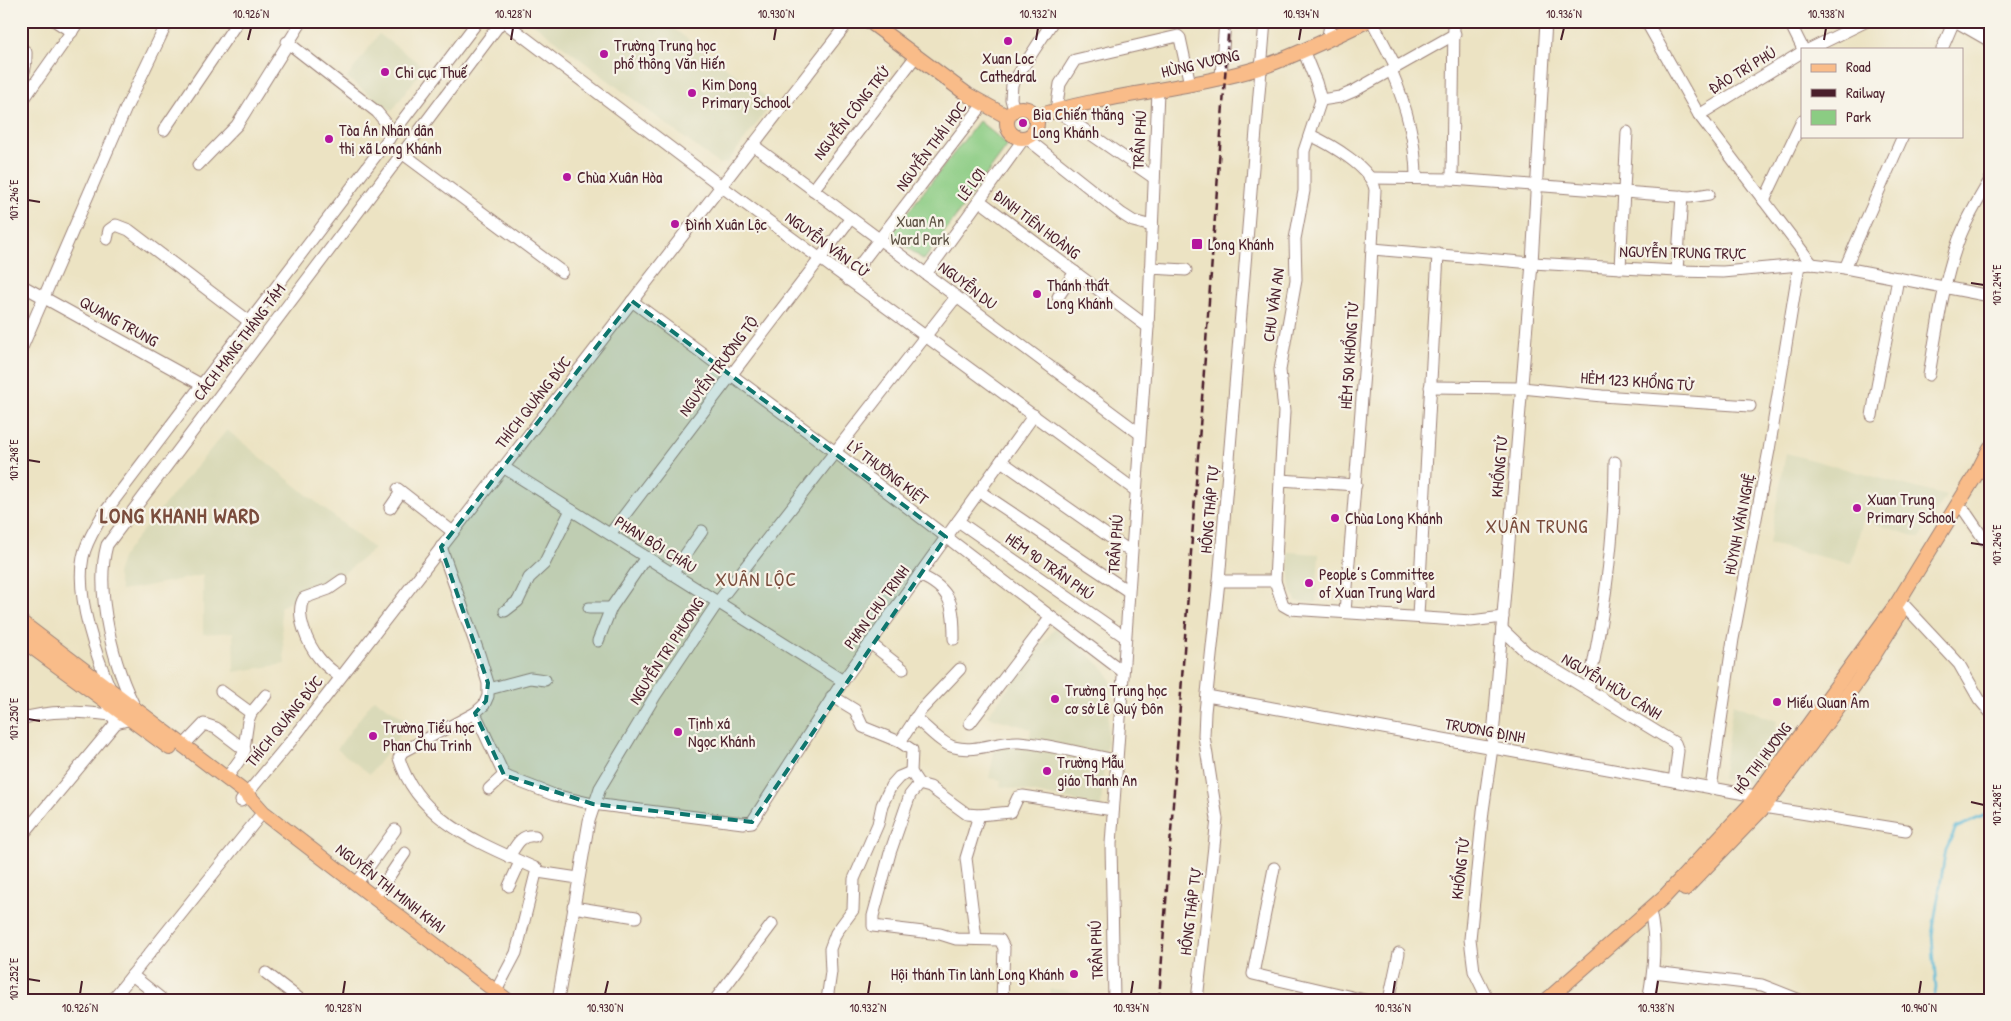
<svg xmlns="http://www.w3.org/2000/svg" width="2011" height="1021" viewBox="0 0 2011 1021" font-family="'Patrick Hand',sans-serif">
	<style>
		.built { fill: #dadab9 }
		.park { fill: #8bcc83; stroke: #6a7657 }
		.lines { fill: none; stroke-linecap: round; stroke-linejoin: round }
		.stream { stroke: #5abad9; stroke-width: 2.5 }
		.minor-casing { stroke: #9b8177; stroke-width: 13 }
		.major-casing { stroke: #9b8177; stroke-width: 16 }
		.minor { stroke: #fff; stroke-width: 11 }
		.major { stroke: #f9bc89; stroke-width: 14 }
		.rail { stroke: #4a1f2b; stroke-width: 2.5; stroke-dasharray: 8 4; stroke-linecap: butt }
		.marked { fill: #0f766e; fill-opacity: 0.2; stroke: #0f766e; stroke-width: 4; stroke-dasharray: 10 6; stroke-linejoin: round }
		.ticks { fill: none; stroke: #4a1f2b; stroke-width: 2 }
		.poi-dot { fill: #b5179e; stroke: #f7f3e8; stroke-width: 2 }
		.labels { text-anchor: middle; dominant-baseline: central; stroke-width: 4.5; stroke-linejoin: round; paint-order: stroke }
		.poi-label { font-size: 16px; fill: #4a1f2b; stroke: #f7f3e8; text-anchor: start }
		.street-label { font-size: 16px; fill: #4a1f2b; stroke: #f7f3e8 }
		.park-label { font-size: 16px; fill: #5e5345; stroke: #f7f3e8 }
		.quarter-label { font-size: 19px; letter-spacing: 1px; fill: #7a4c3c; stroke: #f7f3e8 }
		.district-label { font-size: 21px; font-weight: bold; letter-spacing: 1px; fill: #7a4c3c; stroke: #f7f3e8 }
		.neatline { fill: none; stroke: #4a1f2b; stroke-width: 2 }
		.ticks-label { font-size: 12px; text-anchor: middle; fill: #4a1f2b }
	</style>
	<rect width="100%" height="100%" fill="#f7f3e8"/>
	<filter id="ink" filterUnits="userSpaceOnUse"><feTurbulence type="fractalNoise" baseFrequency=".02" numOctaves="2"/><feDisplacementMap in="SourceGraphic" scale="10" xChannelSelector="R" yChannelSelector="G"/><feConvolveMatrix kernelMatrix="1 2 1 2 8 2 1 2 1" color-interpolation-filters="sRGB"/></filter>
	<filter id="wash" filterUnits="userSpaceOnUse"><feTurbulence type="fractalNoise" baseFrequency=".0096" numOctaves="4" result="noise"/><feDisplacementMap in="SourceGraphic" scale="20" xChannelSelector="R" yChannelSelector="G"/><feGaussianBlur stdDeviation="1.12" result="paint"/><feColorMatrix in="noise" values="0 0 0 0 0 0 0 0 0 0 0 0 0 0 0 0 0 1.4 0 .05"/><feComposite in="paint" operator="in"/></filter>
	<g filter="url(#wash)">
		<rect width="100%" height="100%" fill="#ece3c3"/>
		<g class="built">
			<path d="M530,21H633L636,24L639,21H663L773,102L727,163L719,164Z"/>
			<path d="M379,34L424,67L392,111L347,78Z"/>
			<path d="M227,430L374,549L335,580L280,607L285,664L234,672L233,632L203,634V575L121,591L117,574L122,558L133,542Z"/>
			<path d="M1786,453L1946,496L1920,538L1863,520L1851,564L1769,544Z"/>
			<path d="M1288,552L1319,554L1316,603L1296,601L1291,588Z"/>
			<path d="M1055,628L1075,642L1106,671L1111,681L1106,754L1029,741L1031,729L987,716Z"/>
			<path d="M374,699L410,722L370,774L337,749Z"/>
			<path d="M1733,704L1777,721L1775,730L1793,735L1757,784L1722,779Z"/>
			<path d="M1017,745L1104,763L1101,809L1082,802L1000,786L1001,780L989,778L995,749Z"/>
			<path d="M1051,989L1103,995V1000H1050Z"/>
		</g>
		<path class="park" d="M979,121L1008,145L924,260L890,235Z"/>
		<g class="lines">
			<path class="stream" d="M1934,1000L1936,987L1932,935L1946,849L1956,828L1990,813"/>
		</g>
	</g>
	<g filter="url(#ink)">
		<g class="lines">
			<defs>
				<g id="minor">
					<path d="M55,21L72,32"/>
					<path d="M503,21L721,186L1135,490"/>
					<path d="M1372,21L1396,67"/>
					<path d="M1646,21L1699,115L1812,264"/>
					<path d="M1789,21L1803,49"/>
					<path d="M1955,21L1990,41"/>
					<path d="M1327,40L1331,21"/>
					<path d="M287,42L377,112L386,123L389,139"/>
					<path d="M21,48L26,52C26,61 26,70 21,78"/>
					<path d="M1810,49L1867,21"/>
					<path d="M1942,49L1954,21"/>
					<path d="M1391,70C1406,105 1416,140 1416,178"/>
					<path d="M1221,76L1225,21"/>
					<path d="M1321,100L1340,97L1354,91L1455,34"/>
					<path d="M21,103L79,21"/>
					<path d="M1014,110L1011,99L1012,84L1053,21"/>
					<path d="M1699,115L1802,52"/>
					<path d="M164,130L238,21"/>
					<path d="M1310,135C1330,144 1372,168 1375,190L1368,322L1345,612"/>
					<path d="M753,145L1139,433"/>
					<path d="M402,153L562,272"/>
					<path d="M198,165L237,125L302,21"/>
					<path d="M1154,178L1056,110L1060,84L1075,60L1178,36L1180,38L1190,84"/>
					<path d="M1370,178L1452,179L1690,197L1709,194"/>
					<path d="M1452,179L1454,21"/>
					<path d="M813,190L916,56"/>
					<path d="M980,201L1148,327"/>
					<path d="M1764,201L1802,121"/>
					<path d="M107,239L109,230L116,225L129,230L250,322"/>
					<path d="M1373,249L1532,263L1677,271L1723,272L1812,264L1845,268L1990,296"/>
					<path d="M1150,268L1186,270"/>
					<path d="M1620,268L1627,132"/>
					<path d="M1845,268L1903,136"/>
					<path d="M1677,271L1682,196"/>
					<path d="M926,274L1025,137L1122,214L1133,221L1152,226"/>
					<path d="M848,280L984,103"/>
					<path d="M21,285L202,385"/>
					<path d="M1058,297L1075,272"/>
					<path d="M632,301L835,452L1122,671"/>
					<path d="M21,350L126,108L168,21"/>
					<path d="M1929,375C1937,329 1943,282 1959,239C1967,218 1979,199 1990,180"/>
					<path d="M1430,387L1522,388L1602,396L1750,406"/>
					<path d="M1872,416C1879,370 1890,325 1898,278"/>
					<path d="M1001,461L1131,552"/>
					<path d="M503,467L843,681"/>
					<path d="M1280,480L1284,412L1280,370L1296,280L1295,239L1304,191V151L1321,100L1316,82L1303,50"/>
					<path d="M398,489L453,532"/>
					<path d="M979,491L1128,591"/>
					<path d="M390,508L401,492"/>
					<path d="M1964,510L1990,548"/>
					<path d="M958,521L1125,637"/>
					<path d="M610,534L851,218"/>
					<path d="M441,547L479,654L488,683V696L484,705L475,713L402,752L399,758C418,822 483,844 537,869L516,953L496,991"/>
					<path d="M672,574L702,531"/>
					<path d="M919,575C952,589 954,606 954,639"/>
					<path d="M1219,581H1275L1283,605L1290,609L1471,621L1503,617"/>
					<path d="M1275,581L1280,480L1356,485"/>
					<path d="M1905,606L1959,664L1979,699L1990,712"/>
					<path d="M589,608H611"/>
					<path d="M505,611L518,601L529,578L544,564L571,510"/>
					<path d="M1418,616L1438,254"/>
					<path d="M1502,629L1526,652L1675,743L1678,751L1674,781"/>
					<path d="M598,641L611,608L646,557"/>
					<path d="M870,643L903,669"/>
					<path d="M340,677C333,671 325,666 319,658C308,645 294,614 304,598L329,589L342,580"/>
					<path d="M489,689L530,678L545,680"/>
					<path d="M1588,690C1604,615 1615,539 1615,462"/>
					<path d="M221,691L251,713"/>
					<path d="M832,696L855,710L863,727L900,742L912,750L911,772"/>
					<path d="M1207,696L1756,796"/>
					<path d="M475,713L504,775L510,778L554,795L593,804L743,823L752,822L843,681L1034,415"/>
					<path d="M915,718C926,726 941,744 954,747C976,753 997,741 1019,742C1049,744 1086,755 1116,760"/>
					<path d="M21,719C50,709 81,712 111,715"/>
					<path d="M116,723L105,701L111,691C96,655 75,597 83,557C86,542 95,529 102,516L478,21"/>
					<path d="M970,723L1051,617"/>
					<path d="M900,742L921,710L960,669"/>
					<path d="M183,746L204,724L216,728L245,750"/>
					<path d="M226,779L243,755L248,721L251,713L266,695"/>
					<path d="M919,784L910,795L890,853L873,916V926L940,934L956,939L1000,940L1004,948L1002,1000"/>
					<path d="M1711,788L1733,639L1769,450L1799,265"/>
					<path d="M489,789L504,775"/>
					<path d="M241,801L300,730L849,21"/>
					<path d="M1757,806L1906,830"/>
					<path d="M21,837L116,723L131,719L137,711C114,669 94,592 107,545L502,21"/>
					<path d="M509,857C516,846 520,834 535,836"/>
					<path d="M1274,868L1253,974L1365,1000"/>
					<path d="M538,872L578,878"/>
					<path d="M357,883L395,830"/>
					<path d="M509,886L520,862"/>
					<path d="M375,897L405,853"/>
					<path d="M573,907L636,917"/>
					<path d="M976,939L966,858L979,815"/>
					<path d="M1654,972L1762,985L1800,1000"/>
					<path d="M266,973L301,1000"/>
					<path d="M132,975L163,1000"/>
					<path d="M112,1000L263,812"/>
					<path d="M558,1000L589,821L600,788L655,696L718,602L956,297"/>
					<path d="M715,1000L772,924"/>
					<path d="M827,1000L831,972L830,949L836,933L853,910L854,879L878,824L882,805L891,786L899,777L911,772L919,784L930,787L967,814L979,815L1011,812L1018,797L1023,796L1113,810"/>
					<path d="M1114,1000L1111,844L1148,327L1158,91"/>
					<path d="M1197,1000L1217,819L1204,736L1205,712L1219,581L1265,21"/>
					<path d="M1389,1000L1399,953"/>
					<path d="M1488,1000L1474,971L1470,939L1483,811L1492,748L1532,263L1546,21"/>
					<path d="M1648,1000C1654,970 1657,941 1650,911"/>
				</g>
				<g id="major">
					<path d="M869,21L968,95L1008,117"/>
					<circle cx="1022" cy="123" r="15"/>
					<path d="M1035,117C1108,93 1188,90 1262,67C1298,55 1333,37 1367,21"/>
					<path d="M21,622L247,794L263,812L507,1000"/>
					<path d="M21,639L170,748"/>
					<path d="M1685,889L1764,807L1859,679L1899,615"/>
					<path d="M1547,1000L1665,896L1750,805L1898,602L1977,473L1990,448"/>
				</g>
			</defs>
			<use href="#minor" class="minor-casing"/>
			<use href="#major" class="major-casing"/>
			<use href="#minor" class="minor"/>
			<use href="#major" class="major"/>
			<path class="rail" d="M1159,1000L1229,21"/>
		</g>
	</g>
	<path class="marked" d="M632,301L946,537L752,822L593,804L504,775L475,713L486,701L488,683L441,547Z"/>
	<path class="ticks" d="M248,40L251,28M511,40L513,28M774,40L776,28M1036,40L1038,28M1299,40L1301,28M1561,40L1564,28M1824,40L1826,28M28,200L40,202M1971,283L1984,285M28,460L40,462M1971,543L1984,545M28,719L40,721M1971,802L1984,805M28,979L40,981M80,994L82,981M343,994L345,981M605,994L608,981M868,994L870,981M1131,994L1133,981M1393,994L1395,981M1656,994L1658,981M1919,994L1921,981"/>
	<g class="poi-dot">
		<circle cx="1008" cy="41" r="5"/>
		<circle cx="604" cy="54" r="5"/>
		<circle cx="385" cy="72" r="5"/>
		<circle cx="692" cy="93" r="5"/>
		<circle cx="1023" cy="123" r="5"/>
		<circle cx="329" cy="139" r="5"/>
		<circle cx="567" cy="177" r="5"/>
		<circle cx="675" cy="224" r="5"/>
		<rect x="1191" y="238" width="12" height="12" rx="2.5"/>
		<circle cx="1037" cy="294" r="5"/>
		<circle cx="1857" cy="508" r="5"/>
		<circle cx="1335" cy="518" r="5"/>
		<circle cx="1309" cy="583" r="5"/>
		<circle cx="1055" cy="699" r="5"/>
		<circle cx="1777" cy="702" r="5"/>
		<circle cx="678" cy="732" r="5"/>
		<circle cx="373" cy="736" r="5"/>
		<circle cx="1047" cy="771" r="5"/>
		<circle cx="1074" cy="974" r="5"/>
	</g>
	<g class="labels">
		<g class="poi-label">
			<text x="614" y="45">Trường Trung học<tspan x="614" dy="18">phổ thông Văn Hiến</tspan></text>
			<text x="1008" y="58" text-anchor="middle">Xuan Loc<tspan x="1008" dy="18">Cathedral</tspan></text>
			<text x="395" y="72">Chi cục Thuế</text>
			<text x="702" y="84">Kim Dong<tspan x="702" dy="18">Primary School</tspan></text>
			<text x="1033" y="114">Bia Chiến thắng<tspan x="1033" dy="18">Long Khánh</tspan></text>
			<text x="339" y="130">Tòa Án Nhân dân<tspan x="339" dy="18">thị xã Long Khánh</tspan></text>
			<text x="577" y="177">Chùa Xuân Hòa</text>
			<text x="685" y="224">Đình Xuân Lộc</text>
			<text x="1208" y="244">Long Khánh</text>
			<text x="1047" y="285">Thánh thất<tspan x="1047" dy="18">Long Khánh</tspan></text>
			<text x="1867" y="499">Xuan Trung<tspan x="1867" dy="18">Primary School</tspan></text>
			<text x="1345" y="518">Chùa Long Khánh</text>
			<text x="1319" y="574">People’s Committee<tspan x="1319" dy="18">of Xuan Trung Ward</tspan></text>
			<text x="1065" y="690">Trường Trung học<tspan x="1065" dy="18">cơ sở Lê Quý Đôn</tspan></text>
			<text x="1787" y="702">Miếu Quan Âm</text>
			<text x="688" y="723">Tịnh xá<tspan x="688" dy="18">Ngọc Khánh</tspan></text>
			<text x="383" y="727">Trường Tiểu học<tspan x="383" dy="18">Phan Chu Trinh</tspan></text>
			<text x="1057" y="762">Trường Mẫu<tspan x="1057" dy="18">giáo Thanh An</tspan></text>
			<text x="1064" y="974" text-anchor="end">Hội thánh Tin lành Long Khánh</text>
		</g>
		<g class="street-label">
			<text transform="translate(1200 63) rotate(-13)">HÙNG VƯƠNG</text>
			<text transform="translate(1742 70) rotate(-31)">ĐÀO TRÍ PHÚ</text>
			<text transform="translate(851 113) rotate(-52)">NGUYỄN CÔNG TRỨ</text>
			<text transform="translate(1139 140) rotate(-87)">TRẦN PHÚ</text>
			<text transform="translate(931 146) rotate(-53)">NGUYỄN THÁI HỌC</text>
			<text transform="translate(971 184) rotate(-54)">LÊ LỢI</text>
			<text transform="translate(1037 224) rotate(37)">ĐINH TIÊN HOÀNG</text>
			<text transform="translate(827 244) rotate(36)">NGUYỄN VĂN CỪ</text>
			<text transform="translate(1683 252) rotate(1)">NGUYỄN TRUNG TRỰC</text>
			<text transform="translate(968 285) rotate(37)">NGUYỄN DU</text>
			<text transform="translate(1273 305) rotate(-82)">CHU VĂN AN</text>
			<text transform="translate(119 321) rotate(29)">QUANG TRUNG</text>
			<text transform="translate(239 342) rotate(-53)">CÁCH MẠNG THÁNG TÁM</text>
			<text transform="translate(1349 356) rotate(-86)">HẺM 50 KHỔNG TỬ</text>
			<text transform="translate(718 366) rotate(-53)">NGUYỄN TRƯỜNG TỘ</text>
			<text transform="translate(1637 381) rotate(4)">HẺM 123 KHỔNG TỬ</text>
			<text transform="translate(533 402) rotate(-52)">THÍCH QUẢNG ĐỨC</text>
			<text transform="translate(1499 467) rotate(-85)">KHỔNG TỬ</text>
			<text transform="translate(888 472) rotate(37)">LÝ THƯỜNG KIỆT</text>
			<text transform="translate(1209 510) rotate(-85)">HỒNG THẬP TỰ</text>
			<text transform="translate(1739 524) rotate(-79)">HÙYNH VĂN NGHỆ</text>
			<text transform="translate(656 544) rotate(32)">PHAN BỘI CHÂU</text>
			<text transform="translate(1115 544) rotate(-86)">TRẦN PHÚ</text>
			<text transform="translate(1050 566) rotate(35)">HẺM 90 TRẦN PHÚ</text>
			<text transform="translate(876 607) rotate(-54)">PHAN CHU TRINH</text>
			<text transform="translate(666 651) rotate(-57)">NGUYỄN TRI PHƯƠNG</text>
			<text transform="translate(1612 686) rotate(31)">NGUYỄN HỮU CẢNH</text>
			<text transform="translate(284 721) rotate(-51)">THÍCH QUẢNG ĐỨC</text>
			<text transform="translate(1485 730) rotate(10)">TRƯƠNG ĐỊNH</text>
			<text transform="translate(1762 758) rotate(-53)">HỒ THỊ HƯƠNG</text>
			<text transform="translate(1460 869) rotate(-83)">KHỔNG TỬ</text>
			<text transform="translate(391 888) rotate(38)">NGUYỄN THỊ MINH KHAI</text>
			<text transform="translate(1190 912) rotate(-83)">HỒNG THẬP TỰ</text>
			<text transform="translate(1096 950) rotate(-92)">TRẦN PHÚ</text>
		</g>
		<g class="park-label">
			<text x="920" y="221">Xuan An<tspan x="920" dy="18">Ward Park</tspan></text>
		</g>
		<g class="quarter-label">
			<text x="1537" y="526">XUÂN TRUNG</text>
			<text x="756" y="579">XUÂN LỘC</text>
		</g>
		<g class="district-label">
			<text x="180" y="515">LONG KHANH WARD</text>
		</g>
	</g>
	<rect width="2011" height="1021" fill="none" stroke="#f7f3e8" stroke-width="55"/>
	<rect x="1801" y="48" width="162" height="90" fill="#f7f3e8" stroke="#b29e9c"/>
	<rect x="1811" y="64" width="25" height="8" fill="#f9bc89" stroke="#b29e9c"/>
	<text x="1846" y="72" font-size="15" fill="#4a1f2b">Road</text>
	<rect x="1811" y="89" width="25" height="8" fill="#4a1f2b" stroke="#b29e9c"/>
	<text x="1846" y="98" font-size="15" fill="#4a1f2b">Railway</text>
	<rect x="1811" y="110" width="25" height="15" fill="#8bcc83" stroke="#b29e9c"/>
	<text x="1846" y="122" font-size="15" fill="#4a1f2b">Park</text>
	<rect x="28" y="28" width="1956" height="966" class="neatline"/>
	<g class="ticks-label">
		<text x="251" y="18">10.926°N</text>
		<text x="513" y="18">10.928°N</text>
		<text x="776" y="18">10.930°N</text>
		<text x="1038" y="18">10.932°N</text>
		<text x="1301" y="18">10.934°N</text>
		<text x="1564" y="18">10.936°N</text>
		<text x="1826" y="18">10.938°N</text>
		<text transform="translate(14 200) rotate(-90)" y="4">107.246°E</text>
		<text transform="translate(1997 285) rotate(-90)" y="4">107.244°E</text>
		<text transform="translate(14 460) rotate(-90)" y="4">107.248°E</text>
		<text transform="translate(1997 545) rotate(-90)" y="4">107.246°E</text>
		<text transform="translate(14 719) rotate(-90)" y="4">107.250°E</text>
		<text transform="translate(1997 805) rotate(-90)" y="4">107.248°E</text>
		<text transform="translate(14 979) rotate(-90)" y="4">107.252°E</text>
		<text x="80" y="1012">10.926°N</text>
		<text x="343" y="1012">10.928°N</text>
		<text x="605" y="1012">10.930°N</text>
		<text x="868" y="1012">10.932°N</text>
		<text x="1131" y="1012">10.934°N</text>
		<text x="1393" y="1012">10.936°N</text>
		<text x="1656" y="1012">10.938°N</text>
		<text x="1919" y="1012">10.940°N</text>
	</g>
</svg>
